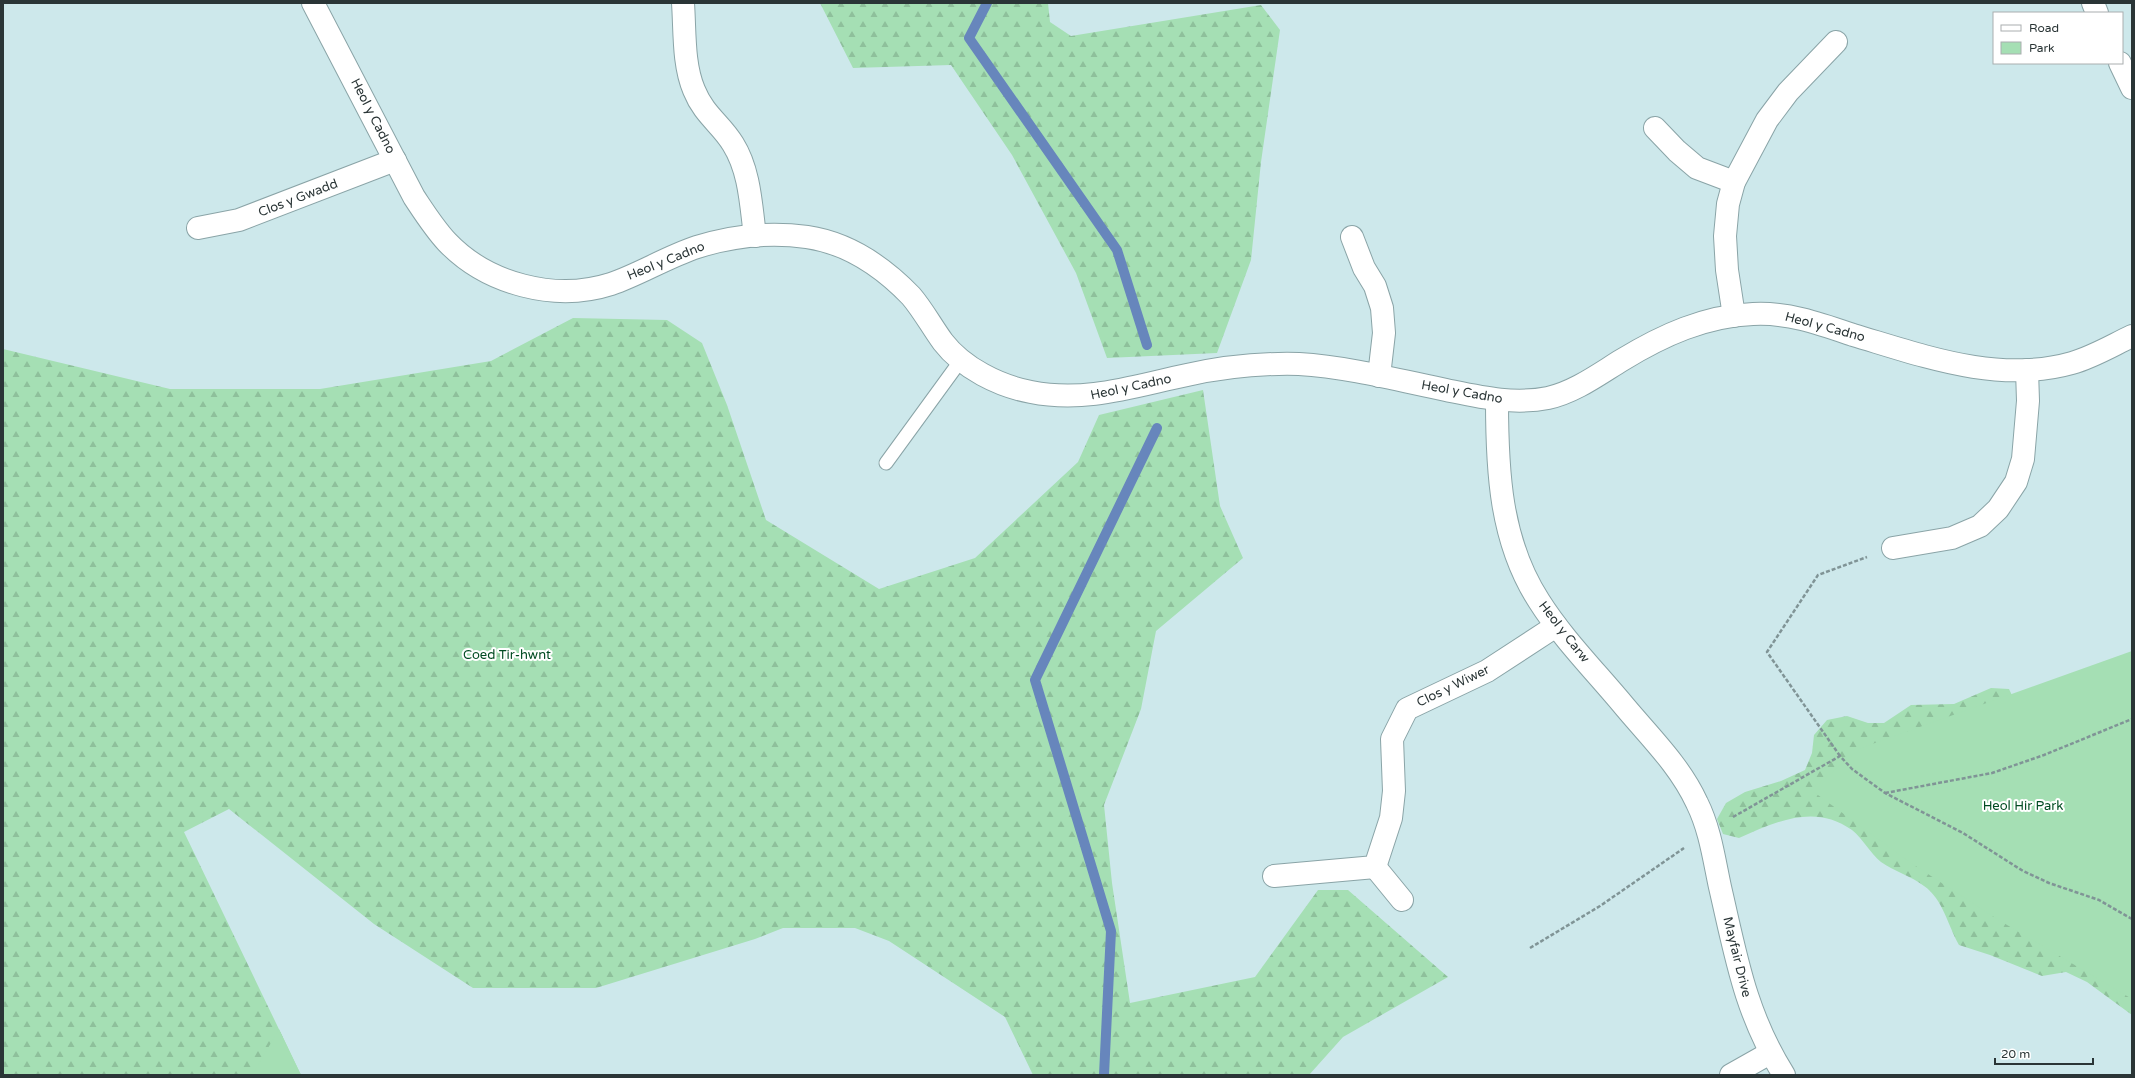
<svg xmlns="http://www.w3.org/2000/svg" width="2135" height="1078" viewBox="0 0 2135 1078" font-family="'Varela Round',sans-serif">
	<style>
		.forest { fill: url(#forest-firs) }
		.park { fill: #a5dfb4 }
		.lines { fill: none; stroke-linecap: round; stroke-linejoin: round }
		.stream { stroke: #6786bc; stroke-width: 10 }
		.lane-casing { stroke: #8aa4a7; stroke-width: 15 }
		.street-casing { stroke: #8aa4a7; stroke-width: 24 }
		.secondary-casing { stroke: #8aa4a7; stroke-width: 24 }
		.path { stroke: #809496; stroke-width: 2.5; stroke-dasharray: 4 2; stroke-linecap: butt }
		.lane { stroke: #fff; stroke-width: 13 }
		.street { stroke: #fff; stroke-width: 22 }
		.secondary { stroke: #fff; stroke-width: 22 }
		.labels { text-anchor: middle; dominant-baseline: central; stroke-width: 4; stroke-linejoin: round; paint-order: stroke }
		.street-label { font-size: 13px; fill: #2a3536; stroke: #fff }
		.park-label { font-size: 13px; fill: #004b22; stroke: #fff }
	</style>
	<defs>
		<pattern id="forest-firs" width="22" height="20" patternUnits="userSpaceOnUse"><rect width="22" height="20" fill="#a5dfb4"/><path d="M5 1l3.5 6h-7zM16 11l3.5 6h-7z" fill="#8ec09b"/></pattern>
	</defs>
	<rect width="100%" height="100%" fill="#cde8eb"/>
	<g class="forest">
		<path d="M820,3H1048L1050,22L1071,36L1261,5L1280,30L1261,162L1251,260L1217,353L1107,358L1076,273L1012,155L951,65L853,68Z"/>
		<path d="M573,318L667,320L702,343L727,405L766,520L879,589L975,558L1078,462L1099,415L1203,390L1220,506L1243,558L1156,631L1141,709L1104,805L1112,883L1130,1003L1255,977L1318,890H1348L1448,977L1343,1037L1309,1075H1033L1005,1017L889,941L855,928H783L755,939L596,988H473L374,924L229,809L184,832L301,1075H3V349L170,389H320L491,361Z"/>
		<path d="M1991,688L2009,689L2132,950V1015L2087,982L2066,972L2042,976L1990,955L1959,945C1948,926 1943,899 1924,886C1911,876 1894,871 1881,862C1870,853 1863,839 1852,830C1814,803 1776,822 1739,838L1723,834L1717,819L1726,803L1745,792L1781,781L1805,770L1812,753L1814,735L1827,720L1847,716L1868,723H1884L1911,705L1954,704Z"/>
	</g>
	<g class="park">
		<path d="M2132,651V999L1997,919L1911,863L1811,790L1861,748Z"/>
		<path d="M279,1029L301,1075H249L254,1072Z"/>
	</g>
	<g class="lines">
		<g class="stream">
			<path d="M987,3L969,38L1117,250L1147,345"/>
			<path d="M1104,1075L1111,931L1035,680L1157,428"/>
		</g>
		<defs>
			<path id="lane" d="M886,463L961,360"/>
			<g id="street">
				<path d="M313,3L414,197C424,212 434,228 447,242C487,284 555,302 611,284C640,274 667,257 697,247C732,236 771,232 807,237C848,243 883,267 911,296C923,310 932,327 943,342C963,368 999,386 1031,392C1086,403 1134,386 1187,375C1223,367 1262,363 1299,364C1348,367 1398,380 1446,390C1480,397 1513,405 1548,398C1575,392 1599,374 1622,360C1663,335 1705,316 1753,314C1788,312 1821,324 1853,335C1924,356 1998,384 2072,363C2093,357 2113,345 2132,336"/>
				<path d="M683,3C685,31 683,64 694,90C704,115 721,124 733,144C750,171 751,206 755,236"/>
				<path d="M1655,128L1677,151L1697,168L1734,182"/>
				<path d="M198,228L239,220L395,160"/>
				<path d="M1352,237L1364,268L1375,286L1382,308L1384,333L1379,376"/>
				<path d="M1734,316L1727,270L1725,236L1728,204L1734,182L1767,120L1788,92L1836,42"/>
				<path d="M1497,401C1497,470 1500,541 1539,601C1563,639 1596,672 1625,707C1651,738 1680,766 1697,803C1710,829 1714,859 1720,887C1736,956 1745,1013 1784,1075"/>
				<path d="M1893,548L1952,538L1980,526L1998,509L2016,482L2023,459L2028,401L2027,370"/>
				<path d="M1375,867L1402,900"/>
				<path d="M1274,876L1375,867L1391,818L1394,791L1392,739L1407,709L1487,671L1556,626"/>
				<path d="M1731,1075L1770,1053"/>
			</g>
			<g id="secondary">
				<path d="M2093,3L2097,13"/>
				<path d="M2120,63L2132,88"/>
			</g>
		</defs>
		<use href="#lane" class="lane-casing"/>
		<use href="#street" class="street-casing"/>
		<use href="#secondary" class="secondary-casing"/>
		<g class="path">
			<path d="M1840,756L1767,652L1818,575L1867,557"/>
			<path d="M1885,793L1992,773L2044,755L2132,719"/>
			<path d="M1733,817L1840,756L1852,769L1885,793L1963,833L2023,871L2049,883L2099,900L2132,919"/>
			<path d="M1530,948L1600,906L1684,848"/>
		</g>
		<use href="#lane" class="lane"/>
		<use href="#street" class="street"/>
		<use href="#secondary" class="secondary"/>
	</g>
	<g class="labels">
		<g class="street-label">
			<text transform="translate(373 116) rotate(63)">Heol y Cadno</text>
			<text transform="translate(298 198) rotate(-21)">Clos y Gwadd</text>
			<text transform="translate(666 261) rotate(-22)">Heol y Cadno</text>
			<text transform="translate(1825 327) rotate(15)">Heol y Cadno</text>
			<text transform="translate(1131 387) rotate(-12)">Heol y Cadno</text>
			<text transform="translate(1462 392) rotate(10)">Heol y Cadno</text>
			<text transform="translate(1564 632) rotate(52)">Heol y Carw</text>
			<text transform="translate(1453 686) rotate(-26)">Clos y Wiwer</text>
			<text transform="translate(1737 957) rotate(76)">Mayfair Drive</text>
		</g>
		<g class="park-label">
			<text x="507" y="655">Coed Tir-hwnt</text>
			<text x="2023" y="806">Heol Hir Park</text>
		</g>
	</g>
	<rect width="2135" height="1078" fill="none" stroke="#2a3536" stroke-width="8"/>
	<rect x="1993" y="12" width="130" height="52" fill="#ffffff" stroke="#aaaeaf"/>
	<rect x="2001" y="25" width="20" height="6" fill="#ffffff" stroke="#aaaeaf"/>
	<text x="2029" y="32" font-size="12" fill="#2a3536">Road</text>
	<rect x="2001" y="42" width="20" height="12" fill="#a5dfb4" stroke="#aaaeaf"/>
	<text x="2029" y="52" font-size="12" fill="#2a3536">Park</text>
	<path d="M1995 1058v6h98v-6" fill="none" stroke="#2a3536" stroke-width="2"/>
	<text x="2001" y="1058" font-size="12" fill="#2a3536" stroke="#ffffff" stroke-width="3" paint-order="stroke">20 m</text>
</svg>
